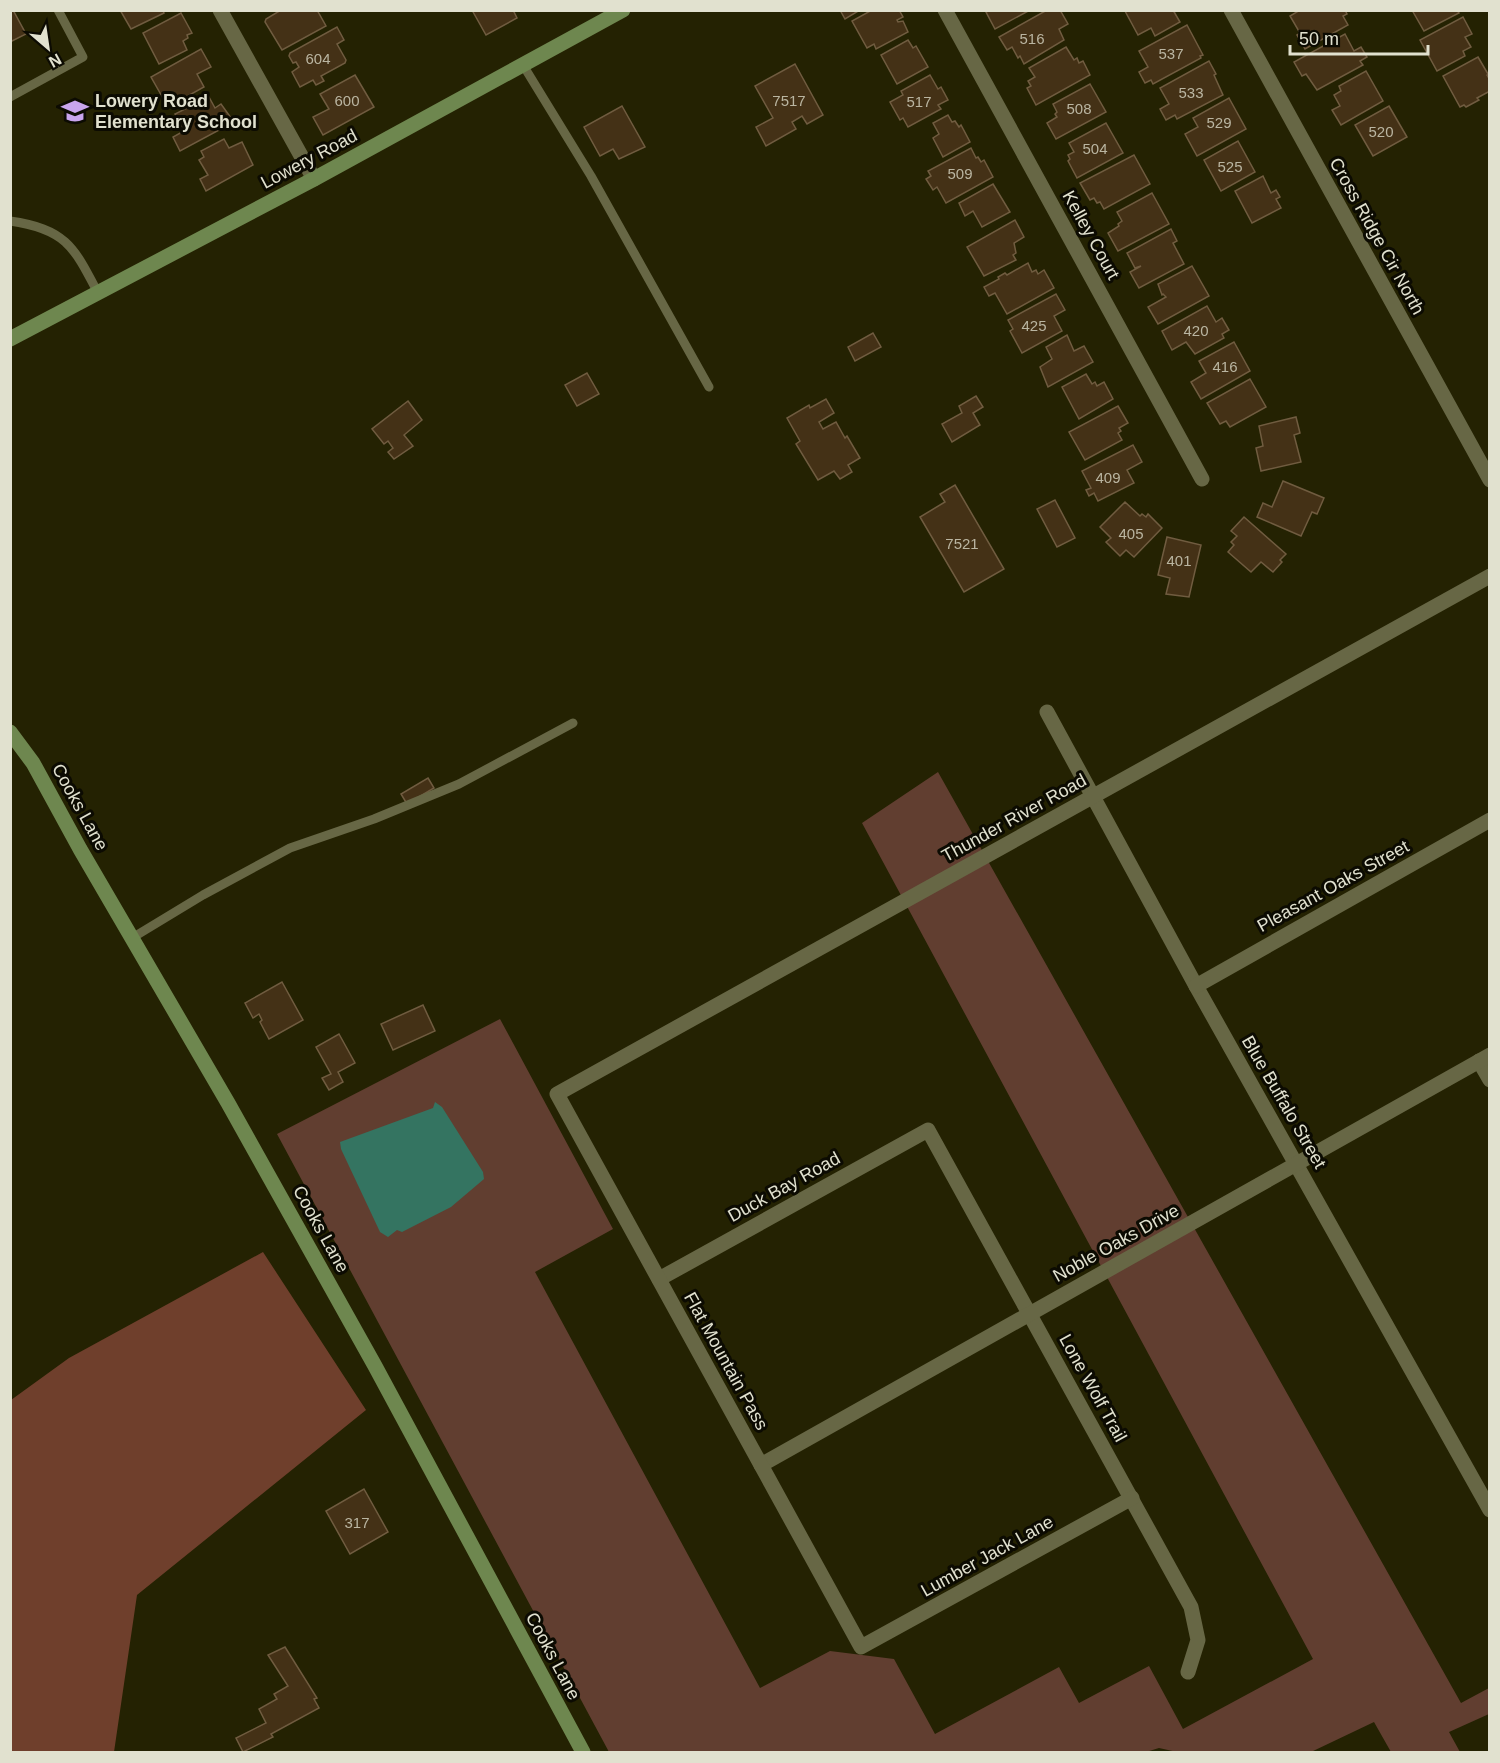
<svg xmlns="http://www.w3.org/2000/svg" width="1500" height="1763" viewBox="0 0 1500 1763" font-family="Arial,sans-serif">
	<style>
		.green { fill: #613e30 }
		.forest { fill: #6f3f2c }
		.water { fill: #347461 }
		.building { fill: #443116; stroke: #705c40; stroke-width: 1.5 }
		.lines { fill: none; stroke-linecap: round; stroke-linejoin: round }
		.lane { stroke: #676745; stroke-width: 9 }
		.street { stroke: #676745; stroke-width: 15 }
		.secondary { stroke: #6e874f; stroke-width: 15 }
		.labels { text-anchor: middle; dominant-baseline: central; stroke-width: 6; stroke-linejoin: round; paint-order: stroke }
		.number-label { font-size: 15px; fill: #bab5a1 }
		.poi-label { font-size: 18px; font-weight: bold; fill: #e1e1cf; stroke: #0c0b02; text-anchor: start }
		.street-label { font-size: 18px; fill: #e1e1cf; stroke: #0c0b02 }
	</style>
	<rect width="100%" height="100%" fill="#242202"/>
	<path class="green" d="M938,772L1461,1703L1489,1688V1714L1449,1732L1460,1752H1391L1374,1722L1311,1752H1177L1159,1748L1146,1752H609L277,1134L500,1019L613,1229L535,1272L760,1688L830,1651L894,1659L935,1734L1059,1667L1079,1703L1149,1666L1183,1729L1313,1659L862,823Z"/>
	<path class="forest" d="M263,1252L366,1410L137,1595L114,1752H11V1400L69,1358Z"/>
	<path class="water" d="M435,1102L442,1107L483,1172L484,1179L451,1207L402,1232L397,1230L388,1237L380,1232L341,1149L340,1142L433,1108Z"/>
	<g class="building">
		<path d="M10,10H13L26,34L10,42Z"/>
		<path d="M120,10H163L164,13L131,29Z"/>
		<path d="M281,10H317L326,26L282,50L265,22L266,19Z"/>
		<path d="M472,10H513L517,18L486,35Z"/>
		<path d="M840,10H860L845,19Z"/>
		<path d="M872,10H899L903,17L897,20L898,22L903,21L908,32L876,49L874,44L867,48L852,21Z"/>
		<path d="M990,10H1030L995,29L986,12Z"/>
		<path d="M1047,10H1060L1068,24L1059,29L1064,40L1024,64L1020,56L1018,58L1012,47L1007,50L999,37Z"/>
		<path d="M1173,10L1180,22L1155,36L1151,28L1138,35L1125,11Z"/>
		<path d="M1300,10H1345L1347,14L1343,16L1348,25L1305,49L1297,35L1300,33L1290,16Z"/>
		<path d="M1412,10H1457L1459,13L1424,31Z"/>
		<path d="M181,13L192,33L187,35L188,38L183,41L187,50L159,64L143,33Z"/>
		<path d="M1463,17L1472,34L1465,37L1471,47L1463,51L1465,56L1437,71L1420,40Z"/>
		<path d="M1187,25L1203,55L1200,56L1201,58L1153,84L1151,80L1145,83L1139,72L1148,67L1139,51Z"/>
		<path d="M337,27L344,40L337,44L346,60L345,63L321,76L324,81L316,85L313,80L300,87L292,72L299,67L296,62L293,63L289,56L290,53Z"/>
		<path d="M1345,34L1354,51L1361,47L1367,57L1360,61L1363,65L1317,90L1306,74L1302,76L1294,62Z"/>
		<path d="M908,40L913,48L916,46L928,67L897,84L881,55Z"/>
		<path d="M1066,47L1074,60L1077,58L1079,63L1083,61L1090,75L1036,105L1027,88L1031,86L1028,81L1035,77L1029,68Z"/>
		<path d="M201,49L211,67L197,74L204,87L168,107L151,77Z"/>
		<path d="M1478,57L1488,74L1487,75L1490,80V91L1477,98L1479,100L1466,107L1464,105L1460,107L1443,76Z"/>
		<path d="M1209,61L1216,74L1214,75L1223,95L1177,119L1175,115L1166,120L1160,109L1169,104L1160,88Z"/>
		<path d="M795,64L823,115L807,124L802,116L792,122L796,129L766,146L756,127L773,118L755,86Z"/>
		<path d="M1366,71L1383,101L1341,125L1332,110L1340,106L1334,95L1341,91L1339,86Z"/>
		<path d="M355,75L374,107L323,135L313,117L329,109L320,94Z"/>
		<path d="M930,75L938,89L941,87L948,100L938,105L941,109L908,127L903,118L900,120L890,102L903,95L901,91Z"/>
		<path d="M1090,84L1106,112L1056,139L1047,123L1057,117L1055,114L1057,112L1053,104Z"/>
		<path d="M209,97L215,108L221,104L234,122L180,151L173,137L184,131L175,114Z"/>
		<path d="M1229,98L1246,129L1197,156L1185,134L1198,127L1193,118Z"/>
		<path d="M622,106L645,147L619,159L613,149L600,156L584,127Z"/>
		<path d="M1389,106L1407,137L1373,156L1355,125Z"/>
		<path d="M948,115L952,122L955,121L959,127L961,125L970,142L943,157L933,138L939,134L933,123Z"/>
		<path d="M1106,123L1123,153L1077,178L1068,161L1070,159L1068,155L1074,152L1069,143Z"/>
		<path d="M224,139L229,148L242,142L253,165L206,191L200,179L208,175L199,160L204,157L201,151Z"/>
		<path d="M1238,141L1255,172L1221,191L1204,160Z"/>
		<path d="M971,148L976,158L978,157L981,162L984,160L993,177L946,203L937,187L933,190L926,179L931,176L928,171Z"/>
		<path d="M1134,155L1150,184L1104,209L1100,202L1097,203L1094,198L1090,200L1080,183Z"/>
		<path d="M1263,176L1271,193L1276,190L1280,197L1276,199L1281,208L1252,223L1235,191Z"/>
		<path d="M993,184L1010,212L982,227L973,211L965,216L959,203Z"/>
		<path d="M1152,193L1169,224L1118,251L1108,233L1119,226L1118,224L1122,221L1117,212Z"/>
		<path d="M1015,220L1024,237L1014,243L1016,253L1013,255L1016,260L984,276L967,247Z"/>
		<path d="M1171,229L1177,241L1173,243L1184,264L1139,288L1130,272L1141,266L1135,268L1127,253Z"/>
		<path d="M1028,263L1032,272L1036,270L1038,274L1044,270L1054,288L1007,314L995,293L989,296L984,287L999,279L998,277L1005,273L1007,275Z"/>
		<path d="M1192,266L1209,296L1158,324L1148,307L1166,297L1163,294L1162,295L1158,284Z"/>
		<path d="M1056,294L1065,310L1054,316L1062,331L1022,353L1010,331L1013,329L1008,320Z"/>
		<path d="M1207,306L1216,322L1222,318L1229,330L1222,334L1224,338L1195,354L1186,342L1172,350L1162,331Z"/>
		<path d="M873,333L881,347L855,361L848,347Z"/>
		<path d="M1067,335L1074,351L1084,346L1093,362L1048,387L1040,367L1052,359L1046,347Z"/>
		<path d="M1234,342L1250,371L1201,399L1191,382L1206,373L1199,361Z"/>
		<path d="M587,373L599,394L577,406L565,385Z"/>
		<path d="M1086,374L1092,384L1095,382L1097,386L1104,382L1113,399L1079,419L1062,387Z"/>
		<path d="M1250,379L1266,407L1230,427L1226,421L1220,424L1207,403Z"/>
		<path d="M976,396L983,407L973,413L980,425L952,442L942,424L962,413L959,406Z"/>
		<path d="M826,399L834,413L819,422L823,429L836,422L845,438L847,436L860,458L848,465L852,472L840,479L834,471L818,480L796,444L800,441L787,418L809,405L810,408Z"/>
		<path d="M408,401L422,420L404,435L413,446L394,459L388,452L393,448L388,441L384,444L372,429Z"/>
		<path d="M1118,406L1128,423L1119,428L1121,431L1118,433L1122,440L1085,460L1069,432Z"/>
		<path d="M1296,417L1300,433L1294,435L1301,462L1261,471L1256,448L1263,446L1259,426Z"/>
		<path d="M1133,445L1142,462L1127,470L1134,483L1098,501L1094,493L1089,496L1086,490L1091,488L1082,471Z"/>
		<path d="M1283,481L1324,498L1317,514L1312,512L1301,536L1257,517L1263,503L1272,507Z"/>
		<path d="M955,485L1004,569L964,592L920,517L945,502L940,494Z"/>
		<path d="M1055,500L1075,538L1057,547L1037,509Z"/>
		<path d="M1125,502L1140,516L1142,514L1146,517L1148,514L1162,528L1134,557L1126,550L1120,556L1106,542L1111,538L1100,527Z"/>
		<path d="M1244,517L1286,554L1280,560L1282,562L1273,572L1261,562L1251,572L1228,552L1234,545L1231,542L1237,536L1231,531Z"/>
		<path d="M1167,537L1201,545L1189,597L1166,594L1170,578L1158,575Z"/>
		<path d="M428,778L434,788L407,804L401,794Z"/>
		<path d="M282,982L303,1020L269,1039L260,1022L262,1020L259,1014L253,1018L245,1003Z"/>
		<path d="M423,1005L435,1031L393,1050L381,1024Z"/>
		<path d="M339,1034L355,1063L338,1072L343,1082L329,1090L322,1078L331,1074L316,1047Z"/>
		<path d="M364,1489L388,1532L350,1554L326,1511Z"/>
		<path d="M285,1647L317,1698L314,1699L319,1708L271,1734L273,1737L243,1752L236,1738L266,1723L259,1709L277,1699L274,1694L288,1686L268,1655Z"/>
	</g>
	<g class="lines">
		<g class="lane">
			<path d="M523,65L591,176L709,387"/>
			<path d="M10,97L83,57L58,10"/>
			<path d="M10,221C66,229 74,247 98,293"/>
			<path d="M132,938L203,895L290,848L374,819L459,784L573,723"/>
		</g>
		<g class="street">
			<path d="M220,10L314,179"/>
			<path d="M945,10L1202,479"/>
			<path d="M1231,10L1490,480"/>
			<path d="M1047,712L1196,986L1490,1510"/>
			<path d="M1196,986L1490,820"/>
			<path d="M1479,1061L1490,1080"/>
			<path d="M659,1279L928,1130L1191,1607L1198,1640L1188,1672"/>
			<path d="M761,1465L1490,1055"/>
			<path d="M1132,1498L861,1647L557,1094L1490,576"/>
		</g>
		<g class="secondary">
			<path d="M10,339L314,179L623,10"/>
			<path d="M10,732L33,763L80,849L228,1103L375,1366L583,1752"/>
		</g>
	</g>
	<defs>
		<symbol id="school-bare" viewBox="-9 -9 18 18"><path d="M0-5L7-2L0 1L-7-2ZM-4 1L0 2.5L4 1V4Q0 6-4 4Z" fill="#c9a5ee" stroke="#0c0b02" stroke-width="2.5" paint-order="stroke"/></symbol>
	</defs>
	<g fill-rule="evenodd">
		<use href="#school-bare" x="56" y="92" width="38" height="38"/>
	</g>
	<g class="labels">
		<g class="number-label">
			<text x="1032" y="38">516</text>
			<text x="1171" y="53">537</text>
			<text x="318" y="58">604</text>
			<text x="1191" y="92">533</text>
			<text x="347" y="100">600</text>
			<text x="789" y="100">7517</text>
			<text x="919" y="101">517</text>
			<text x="1079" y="108">508</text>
			<text x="1219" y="122">529</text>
			<text x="1381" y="131">520</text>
			<text x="1095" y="148">504</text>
			<text x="1230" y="166">525</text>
			<text x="960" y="173">509</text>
			<text x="1034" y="325">425</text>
			<text x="1196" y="330">420</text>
			<text x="1225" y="366">416</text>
			<text x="1108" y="477">409</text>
			<text x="1131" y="533">405</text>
			<text x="962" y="543">7521</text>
			<text x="1179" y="560">401</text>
			<text x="357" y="1522">317</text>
		</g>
		<g class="poi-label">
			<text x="95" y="101">Lowery Road<tspan x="95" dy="21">Elementary School</tspan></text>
		</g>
		<g class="street-label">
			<text transform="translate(309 159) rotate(-28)">Lowery Road</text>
			<text transform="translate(1091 235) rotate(61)">Kelley Court</text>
			<text transform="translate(1377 236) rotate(61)">Cross Ridge Cir North</text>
			<text transform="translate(80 807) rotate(61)">Cooks Lane</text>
			<text transform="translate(1014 818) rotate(-29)">Thunder River Road</text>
			<text transform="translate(1333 886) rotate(-29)">Pleasant Oaks Street</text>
			<text transform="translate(1284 1102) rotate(60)">Blue Buffalo Street</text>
			<text transform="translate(784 1187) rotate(-29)">Duck Bay Road</text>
			<text transform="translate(321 1229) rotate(61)">Cooks Lane</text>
			<text transform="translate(1116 1243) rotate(-29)">Noble Oaks Drive</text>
			<text transform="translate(726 1361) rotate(61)">Flat Mountain Pass</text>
			<text transform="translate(1093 1388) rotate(61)">Lone Wolf Trail</text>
			<text transform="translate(987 1556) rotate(-29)">Lumber Jack Lane</text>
			<text transform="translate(553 1656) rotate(62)">Cooks Lane</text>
		</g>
	</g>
	<rect width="1500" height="1763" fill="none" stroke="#e1e1cf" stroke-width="24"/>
	<g transform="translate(48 48) rotate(151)" stroke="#0c0b02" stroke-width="4.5" paint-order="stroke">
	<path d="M0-4.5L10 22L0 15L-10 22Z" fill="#e1e1cf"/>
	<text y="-9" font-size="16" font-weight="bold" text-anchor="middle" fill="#e1e1cf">N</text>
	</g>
	<path d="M1290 45v9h138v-9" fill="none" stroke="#e1e1cf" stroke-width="3"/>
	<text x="1299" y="45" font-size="18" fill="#e1e1cf" stroke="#0c0b02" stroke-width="4.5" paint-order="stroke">50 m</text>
</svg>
